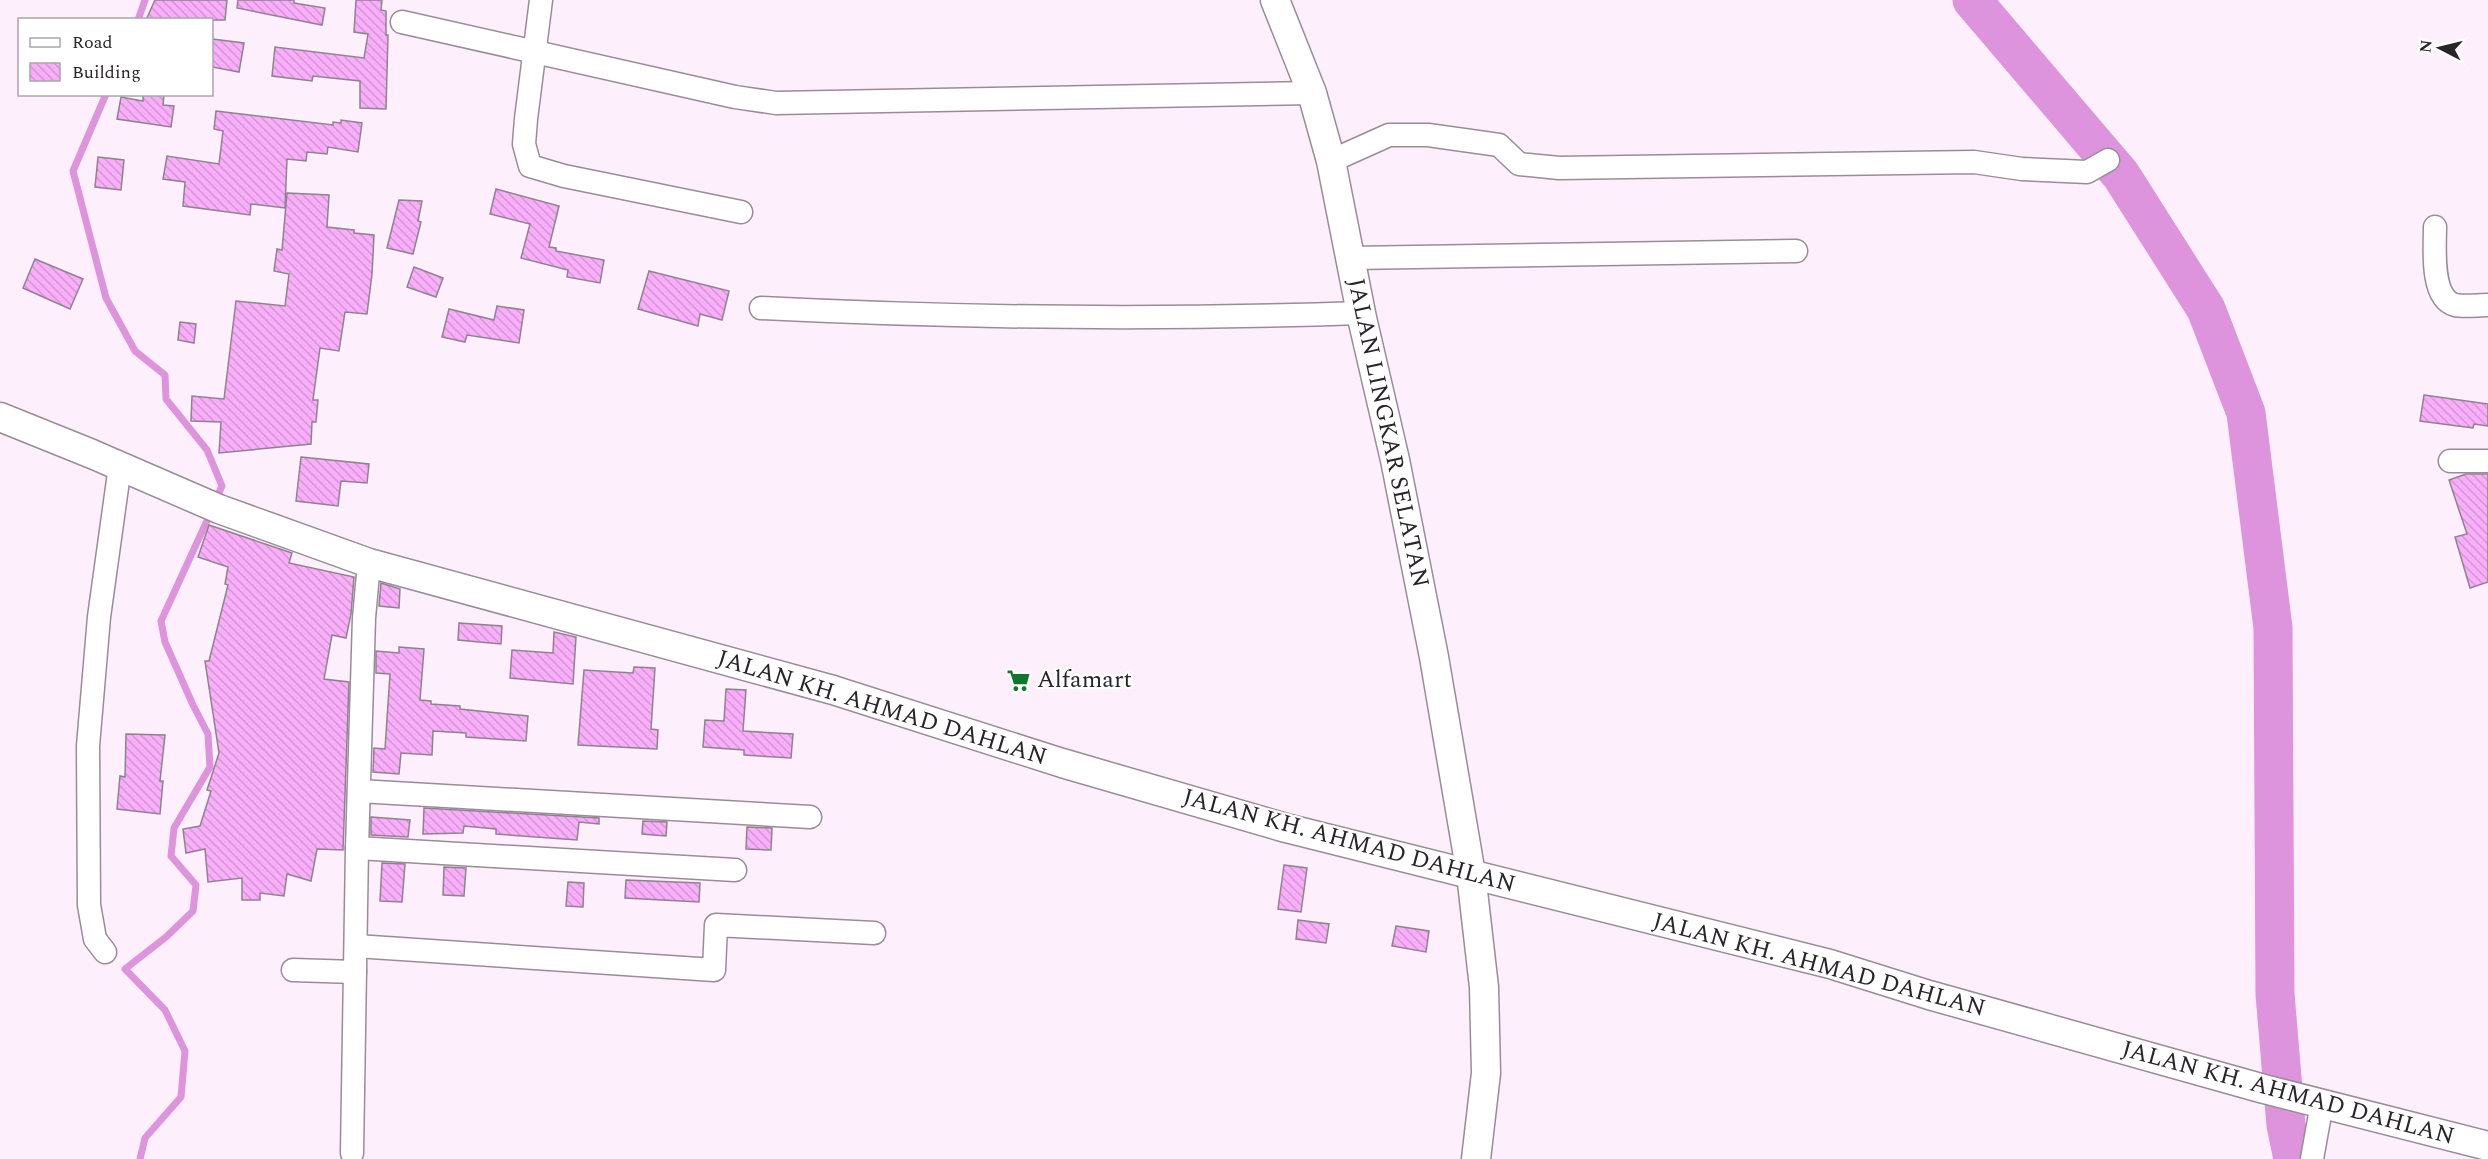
<svg xmlns="http://www.w3.org/2000/svg" width="2488" height="1159" viewBox="0 0 2488 1159" font-family="Spectral,serif">
	<style>
		.lines { fill: none; stroke-linecap: round; stroke-linejoin: round }
		.stream { stroke: #dd94dd; stroke-width: 7 }
		.river { stroke: #dd94dd; stroke-width: 39 }
		.building { fill: url(#building-back-hatch); stroke: #8f828f; stroke-width: 1.5 }
		.minor-casing { stroke: #998c98; stroke-width: 25 }
		.tertiary-casing { stroke: #998c98; stroke-width: 31 }
		.minor { stroke: #fff; stroke-width: 22 }
		.tertiary { stroke: #fff; stroke-width: 28 }
		.labels { text-anchor: middle; dominant-baseline: central; stroke-width: 4.5; stroke-linejoin: round; paint-order: stroke }
		.street-label { font-size: 24px; fill: #292429; stroke: #fff }
		.poi-label { font-size: 24px; fill: #292429; stroke: #fff; text-anchor: start }
	</style>
	<defs>
		<pattern id="building-back-hatch" width="6" height="6" patternUnits="userSpaceOnUse" patternTransform="scale(1.5)"><rect width="6" height="6" fill="#f9aef9"/><path d="M-1 5l2 2M0 0l6 6M5-1l2 2" fill="none" stroke="#d596d5"/></pattern>
	</defs>
	<rect width="100%" height="100%" fill="#feeffd"/>
	<g class="lines">
		<g class="stream">
			<path d="M138,20L145,0"/>
			<path d="M106,94L73,171L106,298L135,351L165,375L166,399L207,450L222,486L216,499"/>
			<path d="M140,1159L145,1138L181,1097L185,1051L165,1010L125,969L166,937L193,911L196,885L171,856L174,828L210,767L208,734L193,705L165,642L161,621L211,512"/>
		</g>
		<path class="river" d="M1972,0L2121,175L2206,309L2246,413L2273,628L2275,994L2286,1125L2293,1159"/>
	</g>
	<g class="building">
		<path d="M155,0H227L225,20H146Z"/>
		<path d="M238,0H294V3L325,8L322,25L237,8Z"/>
		<path d="M356,0H382L381,10L386,11V35H388L386,109L360,108V81L313,76L312,81L272,76L275,47L364,58L368,34L354,32Z"/>
		<path d="M212,39L244,43L239,72L212,67Z"/>
		<path d="M143,94H164L163,105L174,106L171,127L117,119L121,97L143,101Z"/>
		<path d="M216,111L333,125V122L341,123V120L362,123L358,152L328,147L327,154L307,152L306,161L287,159L285,208L251,204L250,215L183,206L185,182L163,179L167,156L219,164L223,131L214,129Z"/>
		<path d="M98,157L124,160L121,190L95,187Z"/>
		<path d="M496,189L559,206L549,247L556,248V251L604,260L600,283L567,277L568,270L521,258L530,224L490,214Z"/>
		<path d="M287,193L329,195L327,227L354,230V233L374,235L372,274L367,314L345,312L339,351L320,348L313,400H318L316,422H312L311,444L219,453L221,422L191,421L192,396L224,399L236,301L285,306L289,274L274,271L277,249L282,250Z"/>
		<path d="M399,200L422,201L418,221L421,222L413,254L387,248Z"/>
		<path d="M35,259L83,279L70,309L23,288Z"/>
		<path d="M414,267L443,278L436,297L407,287Z"/>
		<path d="M649,271L729,291L722,320L700,314L698,326L638,309Z"/>
		<path d="M497,306L524,310L519,343L467,335L465,342L442,337L449,309L494,320Z"/>
		<path d="M180,322L196,324L194,343L178,340Z"/>
		<path d="M2424,395L2488,404V426L2474,424L2473,428L2420,421Z"/>
		<path d="M301,457L369,464L367,483L341,481L338,506L296,501Z"/>
		<path d="M2466,474H2488V582L2470,588L2455,537L2467,534L2449,480Z"/>
		<path d="M209,525L292,553L289,563L354,577L351,614L346,638L332,635L324,679L349,682L343,850L317,849L311,881L287,874L284,896L260,893V900H242V878L208,882L205,849L186,853L183,829L200,826L211,791L207,790L219,753L205,661H209L228,585L225,584L228,567L198,557Z"/>
		<path d="M381,583L400,589L399,608L379,606Z"/>
		<path d="M459,623L502,626L501,644L458,640Z"/>
		<path d="M554,632L576,637L573,684L510,678L512,650L553,653Z"/>
		<path d="M399,647L424,649L420,700L431,701V704L460,706V709L528,716L526,741L466,737V733L433,731L432,755L401,753L399,774L373,772L374,748L385,749L390,674L376,673V651L399,653Z"/>
		<path d="M634,667L655,668L651,729L658,730L657,749L578,745L584,670L633,673Z"/>
		<path d="M726,689L746,690L743,731L793,734L791,758L744,755V750L703,747L705,720L724,721Z"/>
		<path d="M126,734L165,735L160,781H163L160,814L117,809L120,776L125,777Z"/>
		<path d="M424,808L599,818V824L579,822L577,840L496,834V829L464,826L463,833L423,834Z"/>
		<path d="M371,817L410,820L408,837L371,835Z"/>
		<path d="M643,821L667,822L666,836L642,834Z"/>
		<path d="M747,827L772,828L771,850L746,849Z"/>
		<path d="M382,863L405,864L402,902L380,901Z"/>
		<path d="M1284,865L1307,868L1301,912L1278,909Z"/>
		<path d="M444,867L466,868L464,896L443,895Z"/>
		<path d="M626,880L700,883L699,902L625,898Z"/>
		<path d="M568,882L584,883L583,907L566,906Z"/>
		<path d="M1298,920L1329,924L1326,943L1296,939Z"/>
		<path d="M1396,926L1429,931L1426,952L1392,946Z"/>
	</g>
	<g class="lines">
		<defs>
			<g id="minor">
				<path d="M541,0L526,119L524,144L530,166L564,176L741,212"/>
				<path d="M402,22L735,97L776,103L1312,93"/>
				<path d="M1331,161L1389,135H1428L1499,145L1519,164L1559,168L1974,162L2022,169L2087,172L2108,160"/>
				<path d="M2435,227C2435,247 2430,298 2455,305C2464,307 2478,305 2488,305"/>
				<path d="M1351,258L1796,251"/>
				<path d="M761,308C960,318 1161,320 1361,313"/>
				<path d="M2450,461H2488"/>
				<path d="M359,791L810,817"/>
				<path d="M357,848L735,870"/>
				<path d="M356,946L714,970L716,925L874,933"/>
				<path d="M105,952L95,939L89,905L88,746L99,617L120,466"/>
				<path d="M293,970L355,972"/>
				<path d="M352,1153L357,848L364,618L369,563"/>
				<path d="M2312,1159L2322,1103"/>
			</g>
			<g id="tertiary">
				<path d="M1275,0L1312,93L1331,161L1362,318L1395,460L1434,657L1471,874L1484,987L1486,1073L1476,1159"/>
				<path d="M0,417L92,454L219,509L369,563L833,690L1062,763L1286,828L1830,964L1929,995L2264,1089L2488,1146"/>
			</g>
		</defs>
		<use href="#minor" class="minor-casing"/>
		<use href="#tertiary" class="tertiary-casing"/>
		<use href="#minor" class="minor"/>
		<use href="#tertiary" class="tertiary"/>
	</g>
	<defs>
		<symbol id="supermarket-bare" viewBox="-9 -9 18 18"><path d="M-6-5.5h2.5l.6 2H6L4.5 2H-2.5L-4.4-4H-6ZM-1.5 3.2a1.3 1.3 0 1 0 .1 0ZM3 3.2a1.3 1.3 0 1 0 .1 0Z" fill="#10782c" stroke="#fff" stroke-width="2.5" paint-order="stroke"/></symbol>
	</defs>
	<g fill-rule="evenodd">
		<use href="#supermarket-bare" x="1002" y="664" width="33" height="33"/>
	</g>
	<g class="labels">
		<g class="street-label">
			<text transform="translate(1388 433) rotate(78)">JALAN LINGKAR SELATAN</text>
			<text transform="translate(882 708) rotate(17)">JALAN KH. AHMAD DAHLAN</text>
			<text transform="translate(1349 841) rotate(15)">JALAN KH. AHMAD DAHLAN</text>
			<text transform="translate(1819 965) rotate(15)">JALAN KH. AHMAD DAHLAN</text>
			<text transform="translate(2288 1093) rotate(15)">JALAN KH. AHMAD DAHLAN</text>
		</g>
		<g class="poi-label">
			<text x="1037" y="680">Alfamart</text>
		</g>
	</g>
	<rect x="18" y="18" width="195" height="78" fill="#ffffff" stroke="#a9a7a9" stroke-width="1.5"/>
	<rect x="30" y="38" width="30" height="9" fill="#ffffff" stroke="#a9a7a9" stroke-width="1.5"/>
	<text x="72" y="48" font-size="18" fill="#292429">Road</text>
	<rect x="30" y="63" width="30" height="18" fill="url(#building-back-hatch)" stroke="#a9a7a9" stroke-width="1.5"/>
	<text x="72" y="78" font-size="18" fill="#292429">Building</text>
	<g transform="translate(2440 48) rotate(277)" stroke="#ffffff" stroke-width="4.5" paint-order="stroke">
	<path d="M0-4.5L10 22L0 15L-10 22Z" fill="#292429"/>
	<text y="-9" font-size="16" font-weight="bold" text-anchor="middle" fill="#292429">N</text>
	</g>
</svg>
